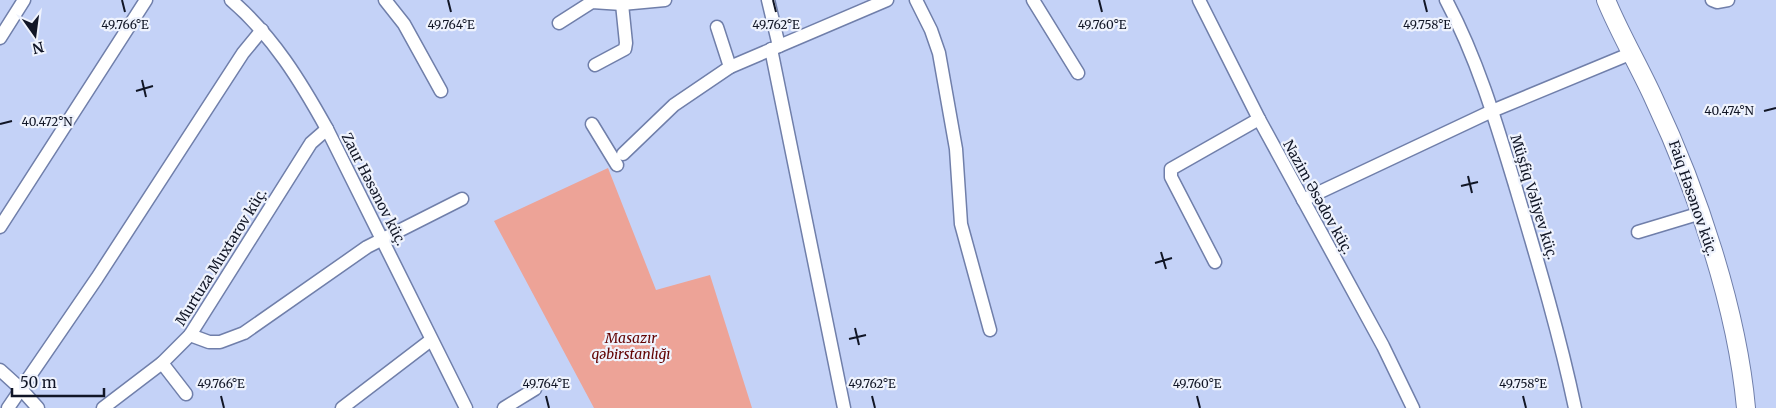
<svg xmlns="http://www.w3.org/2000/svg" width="1776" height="408" viewBox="0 0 1776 408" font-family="Merriweather,serif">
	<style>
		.green { fill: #eda397 }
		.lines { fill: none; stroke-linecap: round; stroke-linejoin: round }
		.street-casing { stroke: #707faa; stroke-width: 15 }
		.secondary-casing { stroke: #707faa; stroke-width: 20 }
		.street { stroke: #fff; stroke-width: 12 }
		.secondary { stroke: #fff; stroke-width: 18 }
		.ticks { fill: none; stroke: #111626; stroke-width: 2 }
		.labels { text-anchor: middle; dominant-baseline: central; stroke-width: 4.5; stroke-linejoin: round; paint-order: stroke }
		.street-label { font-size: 14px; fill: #111626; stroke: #eff3fd }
		.park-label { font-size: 14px; font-style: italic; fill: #620302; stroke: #eff3fd }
		.ticks-label { font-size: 12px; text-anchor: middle; fill: #111626; stroke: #eff3fd; stroke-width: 4.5; stroke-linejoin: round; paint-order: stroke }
	</style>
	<rect width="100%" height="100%" fill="#c4d2f7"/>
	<path class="green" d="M608,168L656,290L710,275L752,408H594L494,221Z"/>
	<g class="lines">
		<defs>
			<g id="street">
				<path d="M231,0C273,36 301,82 327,129L466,408"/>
				<path d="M385,0L404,24L441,91"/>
				<path d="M768,0L779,46"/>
				<path d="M916,0L931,30L939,53L956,149L961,224L990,330"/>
				<path d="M1033,0L1078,73"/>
				<path d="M1199,0L1259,119L1383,346L1413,408"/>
				<path d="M1446,0C1477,58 1496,122 1515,185C1537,259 1559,332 1575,408"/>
				<path d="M1712,0L1717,2L1728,0"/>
				<path d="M559,23L592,2L622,4L665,0"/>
				<path d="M717,27L730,67"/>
				<path d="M0,38L24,0"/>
				<path d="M771,49L844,408"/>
				<path d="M595,65L625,49L626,43L622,4"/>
				<path d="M592,124L617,165"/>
				<path d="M623,154L674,105L730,67L887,0"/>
				<path d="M1303,200L1492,111L1632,53"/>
				<path d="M0,227L146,0"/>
				<path d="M1638,232L1701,213"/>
				<path d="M1215,262L1171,177V169L1259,119"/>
				<path d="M190,335L209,342H220L244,333L367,247L462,199"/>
				<path d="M162,363L186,394"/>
				<path d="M0,370L21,389L38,408"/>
				<path d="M8,408L97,278L243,53L262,30"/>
				<path d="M103,408L162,363L190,335L311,143L327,129"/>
				<path d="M342,408L431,340"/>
				<path d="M504,408L535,389"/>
			</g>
			<path id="secondary" d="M1606,0C1620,34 1639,66 1654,99C1697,190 1737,308 1746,408"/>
		</defs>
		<use href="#street" class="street-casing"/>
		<use href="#secondary" class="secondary-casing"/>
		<use href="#street" class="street"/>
		<use href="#secondary" class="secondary"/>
	</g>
	<path class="ticks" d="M122,0L125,12M448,0L451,12M773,0L776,12M1099,0L1102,12M1424,0L1427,12M142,80L146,97M136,91L153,86M1764,111L1776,108M0,124L12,121M1468,176L1472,193M1461,186L1478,182M1161,252L1166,269M1155,263L1172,258M855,328L859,345M849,339L866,335M221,396L224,408M546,396L549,408M872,396L875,408M1197,396L1200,408M1523,396L1526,408"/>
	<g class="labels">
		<g class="street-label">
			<text transform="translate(374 189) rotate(63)">Zaur Həsənov küç.</text>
			<text transform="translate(1318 197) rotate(61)">Nazim Əsədov küç.</text>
			<text transform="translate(1534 197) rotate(73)">Müşfiq Vəliyev küç.</text>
			<text transform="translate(1693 198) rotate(71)">Faiq Həsənov küç.</text>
			<text transform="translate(221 257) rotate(-58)">Murtuza Muxtarov küç.</text>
		</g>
		<g class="park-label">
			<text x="631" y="338">Masazır<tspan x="631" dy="16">qəbirstanlığı</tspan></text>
		</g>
	</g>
	<g class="ticks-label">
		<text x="125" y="29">49.766°E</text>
		<text x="451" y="29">49.764°E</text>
		<text x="776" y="29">49.762°E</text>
		<text x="1102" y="29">49.760°E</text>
		<text x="1427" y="29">49.758°E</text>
		<text x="1729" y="115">40.474°N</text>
		<text x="47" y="126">40.472°N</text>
		<text x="221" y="388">49.766°E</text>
		<text x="546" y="388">49.764°E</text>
		<text x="872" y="388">49.762°E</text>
		<text x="1197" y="388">49.760°E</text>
		<text x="1523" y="388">49.758°E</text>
	</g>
	<g transform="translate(35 35) rotate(166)" stroke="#eff3fd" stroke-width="4" paint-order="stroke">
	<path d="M0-4L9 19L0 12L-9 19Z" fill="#111626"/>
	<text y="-8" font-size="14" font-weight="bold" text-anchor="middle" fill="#111626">N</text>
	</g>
	<path d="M12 388v8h92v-8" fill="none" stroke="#111626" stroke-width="2.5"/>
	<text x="20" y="388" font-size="15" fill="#111626" stroke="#eff3fd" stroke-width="4" paint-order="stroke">50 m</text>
</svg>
